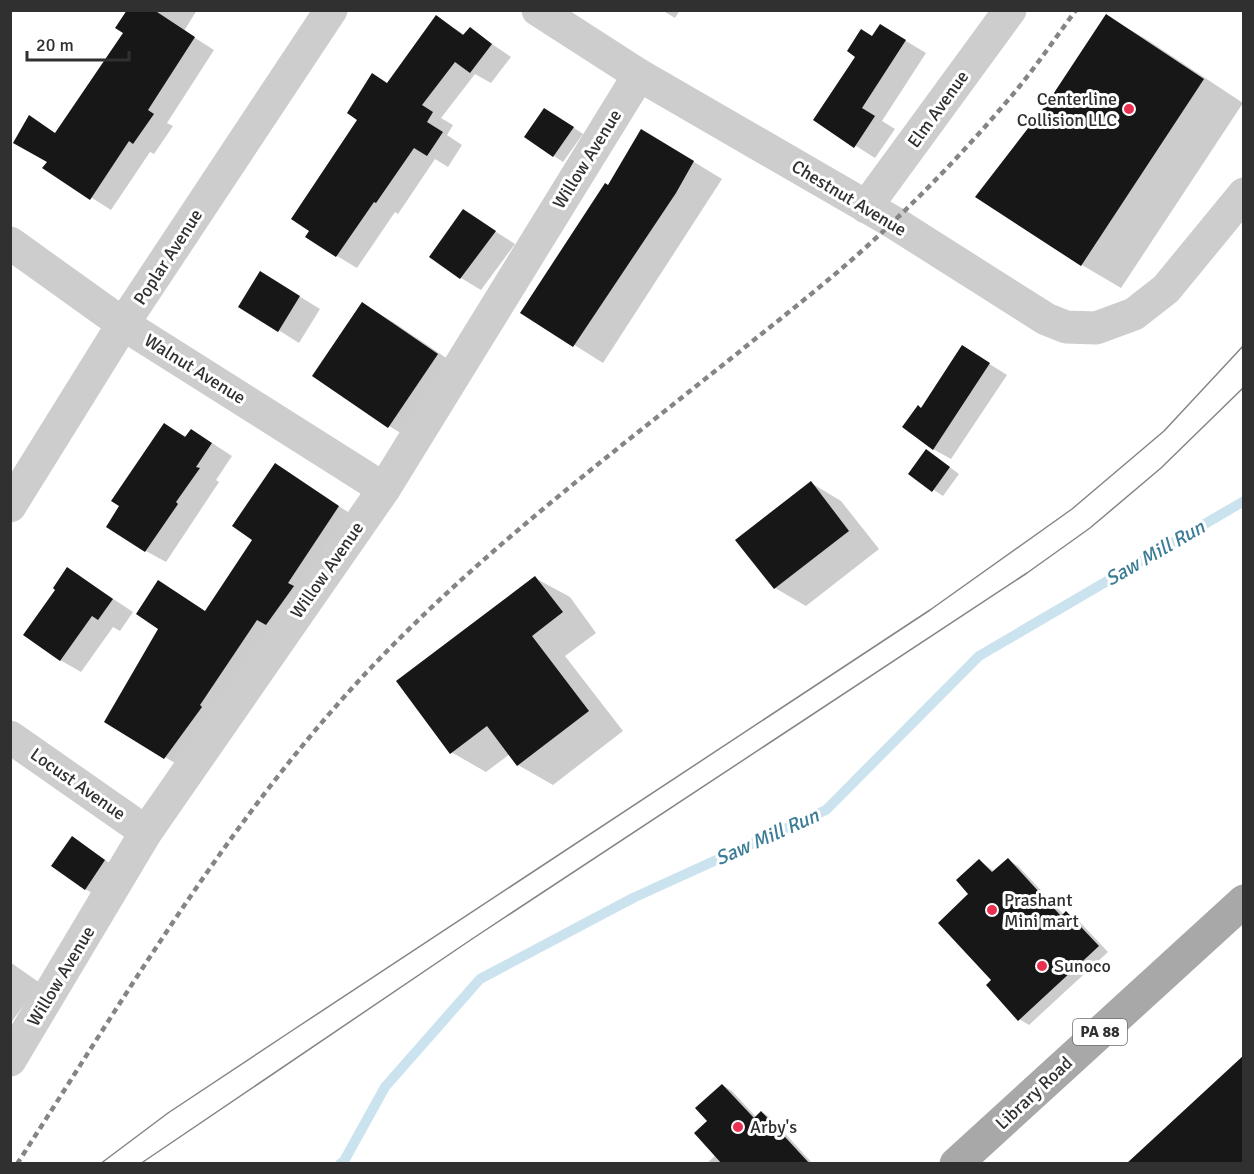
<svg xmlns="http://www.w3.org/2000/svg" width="1254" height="1174" viewBox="0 0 1254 1174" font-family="Signika,sans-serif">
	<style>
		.shadow { fill: #0003 }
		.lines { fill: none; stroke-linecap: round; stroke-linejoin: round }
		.stream { stroke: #cae3ee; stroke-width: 10 }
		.building { fill: #171717 }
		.minor { stroke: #cdcdcd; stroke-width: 33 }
		.major { stroke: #a8a8a8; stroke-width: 33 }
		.tram { stroke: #858585; stroke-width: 1.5 }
		.rail { stroke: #858585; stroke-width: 4.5; stroke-dasharray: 6 4.5; stroke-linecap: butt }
		.poi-dot { fill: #ea2f50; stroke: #fff; stroke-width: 2 }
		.labels { text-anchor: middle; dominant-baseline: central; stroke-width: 6; stroke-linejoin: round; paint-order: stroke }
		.shield { fill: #fff; stroke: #6e6e6e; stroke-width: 1.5 }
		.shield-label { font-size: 16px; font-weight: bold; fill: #303030 }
		.poi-label { font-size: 18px; fill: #303030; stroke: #fff; text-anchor: start }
		.street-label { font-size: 18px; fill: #303030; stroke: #fff }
		.water-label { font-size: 20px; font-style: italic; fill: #3b7c96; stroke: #fff }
	</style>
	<rect width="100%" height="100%" fill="#fff"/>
	<g class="shadow">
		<path d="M128,10H197L184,31L214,50L167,123L173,126L154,154L150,152L111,210L45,168L49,162L29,117L56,134L125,33Z"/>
		<path d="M662,10H680L675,18Z"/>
		<path d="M1106,16L1146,39L1243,103L1121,288L1082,265L977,197L1048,106Z"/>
		<path d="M436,17L465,35L470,29L511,57L491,83L475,74L441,118L453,125L447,135L462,145L448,167L435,159L398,214L395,212L357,268L337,256L388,84Z"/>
		<path d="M873,38H901L926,53L882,121L895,129L875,158L815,120L857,56Z"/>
		<path d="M555,115L583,134L563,162L554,156Z"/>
		<path d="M671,148L722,179L603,363L522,312Z"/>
		<path d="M463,211L515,244L481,290L461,278Z"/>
		<path d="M281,285L320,309L299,343L240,306Z"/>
		<path d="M362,304L393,322L467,372L419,444L389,426Z"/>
		<path d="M980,358L1007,375L951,459L933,449L922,409Z"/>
		<path d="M165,425L187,437L212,443L232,456L216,480L219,482L166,562L146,551Z"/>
		<path d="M936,457L959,474L943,496L910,474Z"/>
		<path d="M275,465L362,521L188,771L165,757L206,612L254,539Z"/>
		<path d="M811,483L841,501L879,549L806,606L775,588L737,540Z"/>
		<path d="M68,569L133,612L120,631L113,627L81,672L60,660L57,590Z"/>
		<path d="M535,578L570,597L596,633L565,656L623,731L553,785L518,765L510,754L486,772L451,752Z"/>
		<path d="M72,838L125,873L106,901L85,889Z"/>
		<path d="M1008,860L1018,866L1064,915L1067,913L1077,919L1108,952L1029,1025L1019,1019L993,980L970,895L980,861L995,872Z"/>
		<path d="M10,962L40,983L10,1024Z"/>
		<path d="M722,1085L732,1091L756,1117L761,1112L771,1118L813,1164H706L716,1155L709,1121Z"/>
	</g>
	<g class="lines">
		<path class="stream" d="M340,1164L344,1161L385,1087L480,979L633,898L826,810L979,656L1244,501"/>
	</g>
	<g class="building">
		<path d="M127,10H154L195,37L148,110L154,114L133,144L129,141L90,200L42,168L47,162L13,143L29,115L55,133L123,33L115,28Z"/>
		<path d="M1106,14L1204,79L1081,266L975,197L1046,105Z"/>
		<path d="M436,15L463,35L470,27L492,44L470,73L455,62L422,105L433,112L427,122L443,132L427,156L414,148L376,203L374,202L336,257L305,237L309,231L291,219L357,120L347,113L372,73L387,83Z"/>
		<path d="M880,24L906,40L862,108L875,116L854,148L813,120L855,57L847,51L861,29L872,36Z"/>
		<path d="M544,108L574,127L553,157L524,137Z"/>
		<path d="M641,129L694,161L676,193L573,347L520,313L605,183L608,185Z"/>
		<path d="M463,209L496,231L460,279L429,257Z"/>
		<path d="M260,271L300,296L278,332L238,307Z"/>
		<path d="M362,302L438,354L388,428L312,376Z"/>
		<path d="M962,345L990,363L933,450L902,427L918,405L921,408Z"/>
		<path d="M164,423L185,437L191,429L212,443L196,467L200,468L176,502L178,504L145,552L106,527L119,506L111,501Z"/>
		<path d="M926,449L950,467L932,492L908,474Z"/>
		<path d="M275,463L339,506L288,583L294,586L266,625L257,620L200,705L202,707L164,759L104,722L158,629L136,614L158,580L205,611L252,540L232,526Z"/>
		<path d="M811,481L849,531L774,589L735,540Z"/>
		<path d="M67,567L113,599L98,620L92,616L60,661L23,635L55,590L53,588Z"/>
		<path d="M535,576L563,612L532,636L589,711L517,766L487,726L450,754L396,681Z"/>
		<path d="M72,836L105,860L85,890L51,866Z"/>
		<path d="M1008,858L1061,916L1066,911L1099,946L1018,1021L986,985L991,980L938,923L968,894L956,880L979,859L992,872Z"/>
		<path d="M1244,1055V1164H1126Z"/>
		<path d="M722,1084L754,1118L761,1111L810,1164H722L694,1133L707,1121L695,1108Z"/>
	</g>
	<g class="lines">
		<g class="minor">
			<path d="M538,10L639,75L893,222L1046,319L1066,327L1096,328L1134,314L1166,289L1244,194"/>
			<path d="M866,207L1010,10"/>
			<path d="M10,243L123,324L384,489"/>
			<path d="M10,506L123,324L331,10"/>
			<path d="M10,737L146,832"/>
			<path d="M10,1060L146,832L384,489L639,75"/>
		</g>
		<path class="major" d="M956,1164L1244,901"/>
		<g class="tram">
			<path d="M100,1164L168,1113L293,1030L930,610L1072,509L1164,431L1244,345"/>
			<path d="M140,1164L472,939L1027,573L1090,528L1161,468L1244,387"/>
		</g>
		<path class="rail" d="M17,1164C135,982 244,793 399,639C505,533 627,442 744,348C795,307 848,266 895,220C939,178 981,133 1019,87C1039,62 1057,36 1076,10"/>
	</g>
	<g class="poi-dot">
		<circle cx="1129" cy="109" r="6"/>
		<circle cx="992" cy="910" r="6"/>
		<circle cx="1042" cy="966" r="6"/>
		<circle cx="738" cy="1127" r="6"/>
	</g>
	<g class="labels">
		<rect class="shield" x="1073" y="1019" width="54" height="26" rx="4.5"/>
		<g class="shield-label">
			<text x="1100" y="1032">PA 88</text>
		</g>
		<g class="poi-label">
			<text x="1117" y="99" text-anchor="end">Centerline<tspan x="1117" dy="21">Collision LLC</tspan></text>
			<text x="1004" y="900">Prashant<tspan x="1004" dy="21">Mini mart</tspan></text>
			<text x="1054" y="966">Sunoco</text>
			<text x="750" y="1127">Arby's</text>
		</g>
		<g class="street-label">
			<text transform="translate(938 109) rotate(-54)">Elm Avenue</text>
			<text transform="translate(587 159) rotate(-58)">Willow Avenue</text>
			<text transform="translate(849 198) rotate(31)">Chestnut Avenue</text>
			<text transform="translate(168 257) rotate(-57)">Poplar Avenue</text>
			<text transform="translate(195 369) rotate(32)">Walnut Avenue</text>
			<text transform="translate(327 570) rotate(-55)">Willow Avenue</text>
			<text transform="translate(78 784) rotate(35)">Locust Avenue</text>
			<text transform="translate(61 976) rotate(-59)">Willow Avenue</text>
			<text transform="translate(1034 1093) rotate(-43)">Library Road</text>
		</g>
		<g class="water-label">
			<text transform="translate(1155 553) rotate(-30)">Saw Mill Run</text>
			<text transform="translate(767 837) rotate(-24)">Saw Mill Run</text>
		</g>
	</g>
	<rect width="1254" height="1174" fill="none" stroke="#303030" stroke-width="24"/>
	<path d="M27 51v9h102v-9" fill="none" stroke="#303030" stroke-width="3"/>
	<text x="36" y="51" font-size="18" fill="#303030" stroke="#ffffff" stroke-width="4.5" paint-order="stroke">20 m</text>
</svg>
